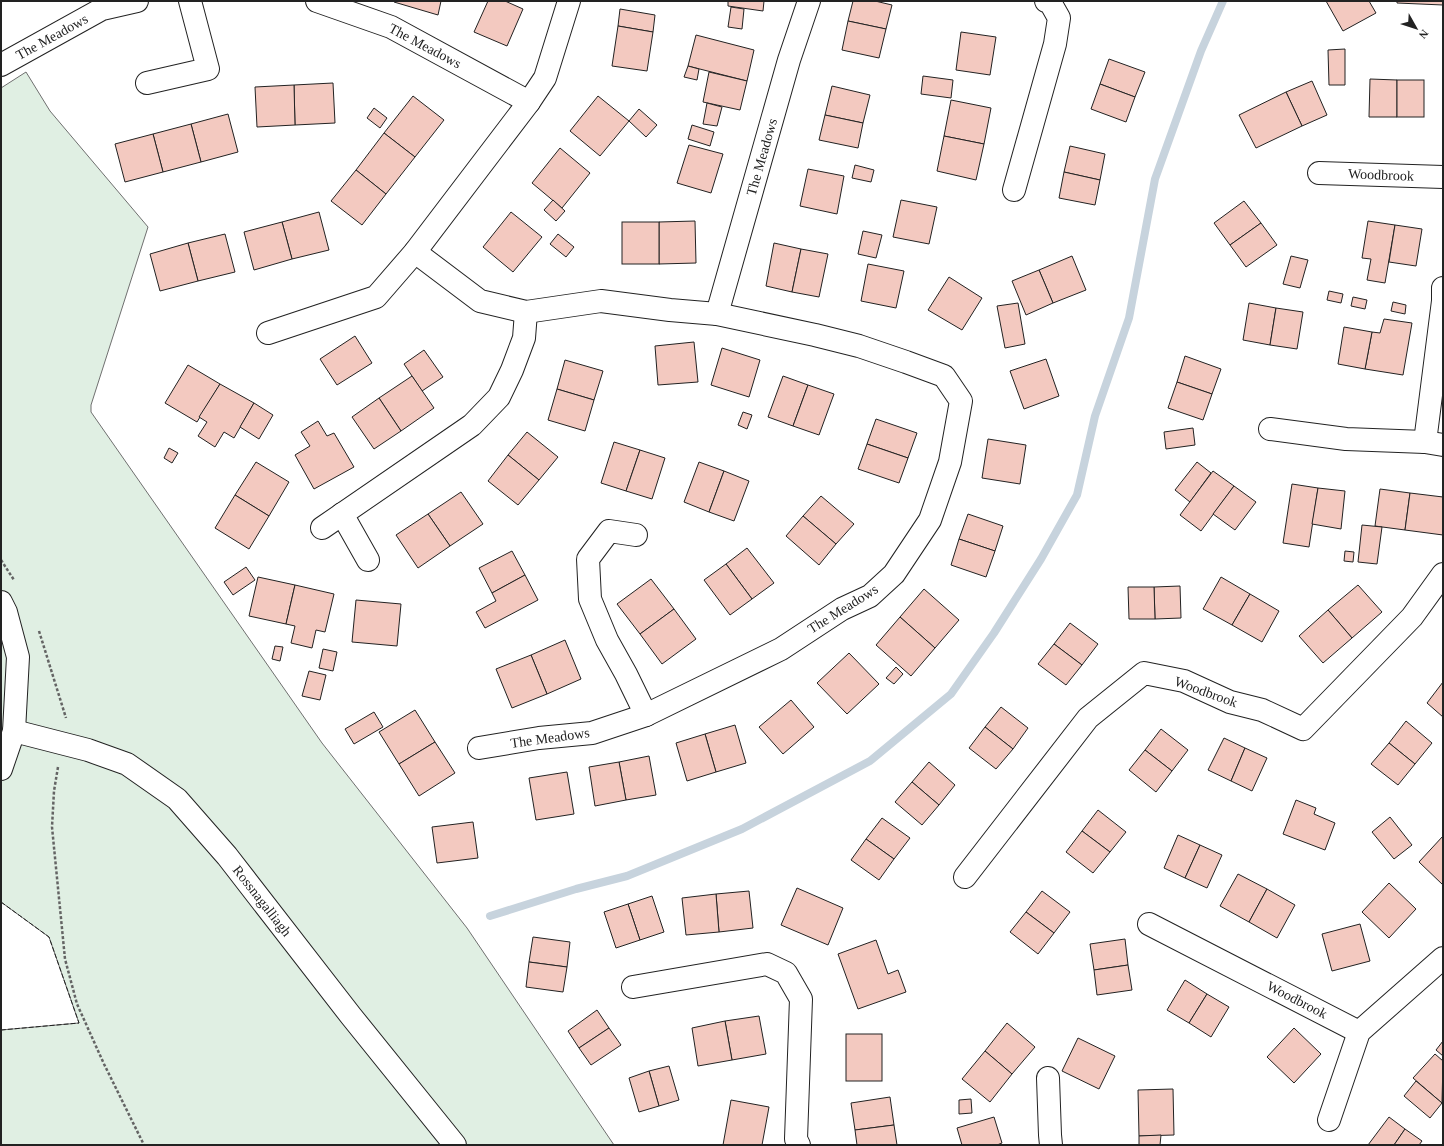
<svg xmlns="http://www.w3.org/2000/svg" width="1444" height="1146" viewBox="0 0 1444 1146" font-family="'Times New Roman',serif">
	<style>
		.green { fill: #e0efe3; stroke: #6f6f6f }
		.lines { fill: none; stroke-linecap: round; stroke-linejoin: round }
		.stream { stroke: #c7d3dd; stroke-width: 8 }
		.building { fill: #f3c9c0; stroke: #222 }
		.minor-casing { stroke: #222; stroke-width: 24 }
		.path { stroke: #646464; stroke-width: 2.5; stroke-dasharray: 3 2; stroke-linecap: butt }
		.minor { stroke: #fff; stroke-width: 22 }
		.fence { stroke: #222; stroke-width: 1; stroke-dasharray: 5 2; stroke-linecap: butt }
		.labels { text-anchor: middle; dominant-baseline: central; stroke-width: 3; stroke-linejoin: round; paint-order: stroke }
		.street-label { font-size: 14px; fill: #222; stroke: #fff }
	</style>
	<rect width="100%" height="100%" fill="#fff"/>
	<path class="green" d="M26,72L50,111L148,227L91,405V412L322,743L467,928L614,1145H1V1030L79,1023L49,937L1,902V88Z"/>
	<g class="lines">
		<path class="stream" d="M490,916L576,889L627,876L742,829L870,761L951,694L994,633L1041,559L1077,495L1095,416L1129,318L1155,179L1201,51L1223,1"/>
	</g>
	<g class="building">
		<path d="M394,1H441L438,15L394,2Z"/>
		<path d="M488,1H505L523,9L507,46L474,32Z"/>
		<path d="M728,1H764L763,11L728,6Z"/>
		<path d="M853,1H875L892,5L886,29L848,21Z"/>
		<path d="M1326,1H1369L1376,13L1343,31Z"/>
		<path d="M1397,1H1443V5L1397,3Z"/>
		<path d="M731,7L744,9L742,29L728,27Z"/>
		<path d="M620,9L655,15L653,32L618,26Z"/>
		<path d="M848,21L886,29L879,58L842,50Z"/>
		<path d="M618,26L653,32L647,71L612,66Z"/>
		<path d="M961,32L996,37L990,75L956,70Z"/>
		<path d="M696,35L754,50L747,81L688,66Z"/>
		<path d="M1345,49V85H1329L1328,50Z"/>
		<path d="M1109,59L1145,72L1135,97L1100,84Z"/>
		<path d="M688,66L699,69L697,80L684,77Z"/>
		<path d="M709,72L747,81L740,110L703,102Z"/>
		<path d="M923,76L953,80L951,98L921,94Z"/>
		<path d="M1370,79L1397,80V117H1369Z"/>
		<rect x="1397" y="80" width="27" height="37"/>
		<path d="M1312,81L1327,115L1302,126L1286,92Z"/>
		<path d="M333,83L335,123L295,125L294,85Z"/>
		<path d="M1100,84L1135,97L1126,122L1091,109Z"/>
		<path d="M294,85L295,125L257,127L255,87Z"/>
		<path d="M832,86L870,95L863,123L825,115Z"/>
		<path d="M1286,92L1302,126L1256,148L1239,115Z"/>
		<path d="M413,96L444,120L415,157L384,133Z"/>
		<path d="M598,96L629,121L600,156L570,131Z"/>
		<path d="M951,100L991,108L984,144L944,136Z"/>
		<path d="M707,103L722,107L717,126L703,124Z"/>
		<path d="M374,108L387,118L380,128L367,118Z"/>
		<path d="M639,109L657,125L646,137L629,121Z"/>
		<path d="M228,114L238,152L201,162L191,124Z"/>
		<path d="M825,115L863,123L858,148L819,140Z"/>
		<path d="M191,124L201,162L163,172L153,134Z"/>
		<path d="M692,125L714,132L710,146L688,139Z"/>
		<path d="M384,133L415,157L386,194L356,170Z"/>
		<path d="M153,134L163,172L125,182L115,144Z"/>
		<path d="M944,136L984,144L976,180L937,171Z"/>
		<path d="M689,145L723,154L711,193L677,183Z"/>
		<path d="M1070,146L1105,154L1100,180L1064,172Z"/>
		<path d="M560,148L590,173L562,208L532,183Z"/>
		<path d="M855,165L874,170L871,182L852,178Z"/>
		<path d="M808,169L844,176L837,214L800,206Z"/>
		<path d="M356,170L386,194L362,225L331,201Z"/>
		<path d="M1064,172L1100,180L1095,205L1059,198Z"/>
		<path d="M553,200L565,211L556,221L544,210Z"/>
		<path d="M901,200L937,207L929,244L893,237Z"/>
		<path d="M1244,201L1261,223L1230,245L1214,223Z"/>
		<path d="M319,212L329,250L292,259L282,222Z"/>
		<path d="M511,212L542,237L513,272L483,247Z"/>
		<path d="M695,221L696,263L659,264V222Z"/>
		<path d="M1368,221L1395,225L1385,283L1367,280L1371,259L1362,258Z"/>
		<path d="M282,222L292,259L254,270L244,232Z"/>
		<rect x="622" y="222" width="37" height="42"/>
		<path d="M1261,223L1277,245L1246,267L1230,245Z"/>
		<path d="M1395,225L1422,229L1416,266L1389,262Z"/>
		<path d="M863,231L882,235L876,258L858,254Z"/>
		<path d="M225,234L235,272L198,281L188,243Z"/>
		<path d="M558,234L574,247L566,257L550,244Z"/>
		<path d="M188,243L198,281L160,291L150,254Z"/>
		<path d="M774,243L801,249L792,292L766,286Z"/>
		<path d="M801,249L828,254L819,297L792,292Z"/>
		<path d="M1072,256L1086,290L1053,303L1039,270Z"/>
		<path d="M1291,256L1308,260L1300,288L1283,284Z"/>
		<path d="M868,264L904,271L896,308L861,301Z"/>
		<path d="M1039,270L1053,303L1026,315L1012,281Z"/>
		<path d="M949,277L982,298L962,330L928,310Z"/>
		<path d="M1329,291L1343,294L1341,303L1327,300Z"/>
		<path d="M1353,297L1367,300L1365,309L1351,306Z"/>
		<path d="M1393,302L1406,305L1405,314L1391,311Z"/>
		<path d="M1018,303L1025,344L1005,348L997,306Z"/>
		<path d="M1249,303L1276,308L1270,345L1243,340Z"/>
		<path d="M1276,308L1303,312L1297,349L1270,345Z"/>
		<path d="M1384,319L1412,323L1403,375L1365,369L1372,332L1380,333Z"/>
		<path d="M1344,327L1372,332L1365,369L1338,364Z"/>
		<path d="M355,336L372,363L337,385L320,359Z"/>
		<path d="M694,342L698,382L658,385L655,346Z"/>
		<path d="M722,348L760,360L749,397L711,385Z"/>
		<path d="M424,350L443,377L422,391L404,364Z"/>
		<path d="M1185,356L1221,369L1212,394L1177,382Z"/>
		<path d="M1046,359L1059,396L1024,409L1010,371Z"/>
		<path d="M565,360L603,371L594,400L557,389Z"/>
		<path d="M188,365L220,384L197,422L165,403Z"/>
		<path d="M412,376L434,408L401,431L379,398Z"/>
		<path d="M783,376L808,385L793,426L768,417Z"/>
		<path d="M1177,382L1212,394L1203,420L1168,408Z"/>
		<path d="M220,384L254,403L234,438L224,432L215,447L198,436L207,422L199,417Z"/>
		<path d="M808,385L834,394L819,435L793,426Z"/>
		<path d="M557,389L594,400L585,431L548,420Z"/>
		<path d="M379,398L401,431L374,449L352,417Z"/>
		<path d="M254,403L273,415L259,439L240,427Z"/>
		<path d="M743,412L752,415L747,429L738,425Z"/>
		<path d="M876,419L917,433L908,458L867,444Z"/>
		<path d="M318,421L327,436L334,433L354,467L314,489L295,455L310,446L301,432Z"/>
		<path d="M1193,428L1195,445L1166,449L1164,432Z"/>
		<path d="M527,432L558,457L539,480L508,455Z"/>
		<path d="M988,439L1026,445L1020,484L982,478Z"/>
		<path d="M614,442L640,450L626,491L601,483Z"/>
		<path d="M867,444L908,458L899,483L858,469Z"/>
		<path d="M169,448L178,453L172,463L164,458Z"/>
		<path d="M640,450L665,458L652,499L626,491Z"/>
		<path d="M508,455L539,480L518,505L488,481Z"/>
		<path d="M256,462L289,482L269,516L235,495Z"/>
		<path d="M699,462L724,471L709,512L684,502Z"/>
		<path d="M1197,462L1211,473L1190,502L1175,490Z"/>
		<path d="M724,471L749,481L734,521L709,512Z"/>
		<path d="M1213,471L1234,486L1201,531L1180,515Z"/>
		<path d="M1292,484L1318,488L1309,547L1283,543Z"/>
		<path d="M1234,486L1256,502L1235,530L1213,514Z"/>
		<path d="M1318,488L1345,491L1341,529L1312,524Z"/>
		<path d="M1380,489L1410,493L1405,530L1375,526Z"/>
		<path d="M461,492L483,524L450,546L428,514Z"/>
		<path d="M1410,493L1443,497V535L1405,530Z"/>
		<path d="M235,495L269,516L249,549L215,528Z"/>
		<path d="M821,496L854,524L836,544L803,516Z"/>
		<path d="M428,514L450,546L418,568L396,535Z"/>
		<path d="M968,514L1003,526L995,551L959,539Z"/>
		<path d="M803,516L836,544L819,565L786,536Z"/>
		<path d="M1362,525L1382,527L1377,564L1358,562Z"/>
		<path d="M959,539L995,551L986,577L951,565Z"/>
		<path d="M747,548L774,583L752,599L726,564Z"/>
		<path d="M512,551L525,575L492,593L479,568Z"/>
		<path d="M1345,551L1354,552L1353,562L1344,561Z"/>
		<path d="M726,564L752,599L730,615L704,580Z"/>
		<path d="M246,567L255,580L233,595L224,582Z"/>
		<path d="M525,575L538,600L485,628L476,612L496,601L492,593Z"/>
		<path d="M258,577L295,585L286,624L249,616Z"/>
		<path d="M1221,577L1250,594L1232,625L1203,609Z"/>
		<path d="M651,579L674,609L640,634L617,604Z"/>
		<path d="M295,585L334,594L325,632L316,630L312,648L291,643L295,626L286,624Z"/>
		<path d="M1358,585L1382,612L1352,638L1328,610Z"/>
		<path d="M1180,586L1181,618L1155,619L1154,587Z"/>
		<path d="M1128,587H1154L1155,619H1129Z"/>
		<path d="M924,589L959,620L935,648L900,617Z"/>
		<path d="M1250,594L1279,611L1262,642L1232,625Z"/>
		<path d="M356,600L401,604L397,646L352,642Z"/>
		<path d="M674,609L696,639L662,664L640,634Z"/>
		<path d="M1328,610L1352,638L1323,663L1299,636Z"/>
		<path d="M900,617L935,648L911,676L876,645Z"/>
		<path d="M1070,623L1098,644L1082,665L1054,644Z"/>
		<path d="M565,640L581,679L547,694L531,655Z"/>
		<path d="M1054,644L1082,665L1066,685L1038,664Z"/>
		<path d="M275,646L283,647L280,661L272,659Z"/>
		<path d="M323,649L337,652L333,671L319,668Z"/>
		<path d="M849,653L879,684L847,714L817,683Z"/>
		<path d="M531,655L547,694L512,708L496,669Z"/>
		<path d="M896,667L903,674L894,684L886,678Z"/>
		<path d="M309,671L326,675L320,700L302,696Z"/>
		<path d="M1443,682V717L1427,703Z"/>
		<path d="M791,700L814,727L783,754L759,727Z"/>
		<path d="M1001,707L1028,728L1013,749L985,727Z"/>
		<path d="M415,710L435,742L399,764L379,732Z"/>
		<path d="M374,712L383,727L354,744L345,729Z"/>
		<path d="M1406,721L1432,743L1415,764L1389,743Z"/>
		<path d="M735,725L746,763L716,772L705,734Z"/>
		<path d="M985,727L1013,749L996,769L969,748Z"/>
		<path d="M1161,729L1188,750L1172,771L1145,750Z"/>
		<path d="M705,734L716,772L687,781L676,743Z"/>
		<path d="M1224,738L1245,748L1231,781L1208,770Z"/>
		<path d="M435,742L455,773L419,796L399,764Z"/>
		<path d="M1389,743L1415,764L1398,785L1371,764Z"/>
		<path d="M1245,748L1267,758L1252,791L1231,781Z"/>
		<path d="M1145,750L1172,771L1156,792L1129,770Z"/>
		<path d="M649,756L656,795L626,800L619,762Z"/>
		<path d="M619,762L626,800L595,806L589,767Z"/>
		<path d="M929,762L955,785L939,805L912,782Z"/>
		<path d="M567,772L574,814L536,820L529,778Z"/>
		<path d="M912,782L939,805L922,825L895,802Z"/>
		<path d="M1296,800L1316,808L1314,814L1335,823L1325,850L1283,834Z"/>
		<path d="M1098,810L1126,832L1110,852L1082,831Z"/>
		<path d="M1390,817L1412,845L1394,859L1372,832Z"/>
		<path d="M882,818L910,838L894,859L866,839Z"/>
		<path d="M473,822L478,858L437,863L432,827Z"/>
		<path d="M1082,831L1110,852L1093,873L1066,852Z"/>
		<path d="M1178,835L1200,845L1185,878L1164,868Z"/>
		<path d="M1443,836V885L1419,862Z"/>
		<path d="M866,839L894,859L879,880L851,860Z"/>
		<path d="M1200,845L1222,855L1207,888L1185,878Z"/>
		<path d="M1238,874L1267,889L1249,922L1220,906Z"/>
		<path d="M1389,883L1416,909L1389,938L1362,912Z"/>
		<path d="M797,888L843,908L828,945L781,925Z"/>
		<path d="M1267,889L1295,905L1277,938L1249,922Z"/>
		<path d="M749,891L753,928L719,932L716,894Z"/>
		<path d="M1042,891L1070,912L1054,933L1026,912Z"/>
		<path d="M716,894L719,932L686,935L682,898Z"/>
		<path d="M652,896L664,932L640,940L628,904Z"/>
		<path d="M628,904L640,940L616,948L604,912Z"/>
		<path d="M1026,912L1054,933L1038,954L1010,932Z"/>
		<path d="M1360,924L1370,961L1332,971L1322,934Z"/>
		<path d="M533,937L570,942L567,967L529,962Z"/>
		<path d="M1125,939L1128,965L1094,970L1090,944Z"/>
		<path d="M876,940L888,974L898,970L906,992L858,1009L838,954Z"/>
		<path d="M529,962L567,967L563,992L526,987Z"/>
		<path d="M1128,965L1132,990L1097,995L1094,970Z"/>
		<path d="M1185,980L1207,994L1189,1023L1167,1010Z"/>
		<path d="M1207,994L1229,1007L1211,1037L1189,1023Z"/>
		<path d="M597,1010L609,1028L579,1048L568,1031Z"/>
		<path d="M759,1016L766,1054L732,1060L725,1021Z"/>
		<path d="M725,1021L732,1060L698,1066L692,1028Z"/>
		<path d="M1007,1023L1035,1047L1012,1074L985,1051Z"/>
		<path d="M609,1028L621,1045L591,1065L579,1048Z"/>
		<path d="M1294,1028L1321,1054L1294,1083L1267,1057Z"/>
		<rect x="846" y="1034" width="36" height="47"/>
		<path d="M1078,1038L1115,1056L1099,1089L1062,1071Z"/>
		<path d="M1443,1041V1056L1436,1050Z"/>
		<path d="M985,1051L1012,1074L990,1102L962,1079Z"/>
		<path d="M1435,1054L1443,1061L1442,1103L1413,1078Z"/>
		<path d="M669,1066L679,1100L659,1106L649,1071Z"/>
		<path d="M649,1071L659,1106L639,1112L629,1078Z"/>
		<path d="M1416,1081L1442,1103L1430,1118L1404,1096Z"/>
		<path d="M1173,1089L1174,1135L1139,1136L1138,1090Z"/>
		<path d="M890,1097L894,1125L855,1130L851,1103Z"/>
		<path d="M971,1099L972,1113L959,1114V1100Z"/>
		<path d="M731,1100L769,1107L762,1145H723Z"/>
		<path d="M994,1117L1002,1143L997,1145H962L957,1128Z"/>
		<path d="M1389,1117L1405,1129L1394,1145H1368Z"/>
		<path d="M894,1125L897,1145H857L855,1130Z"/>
		<path d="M1405,1129L1422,1141L1419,1145H1394Z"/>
		<path d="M1161,1135L1160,1145H1139V1136Z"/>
	</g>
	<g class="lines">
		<defs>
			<g id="minor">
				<path d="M317,1L391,27L529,102"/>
				<path d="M1,65L102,9L137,1"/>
				<path d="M147,83L208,69L190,1"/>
				<path d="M1319,173L1443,177"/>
				<path d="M1014,190L1055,44L1059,18L1050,2L1046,1"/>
				<path d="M415,252L480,301L526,312L601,301L670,310L717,314L815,335L859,346L906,362L944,376L961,401L950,462L930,520L894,574L870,596L842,609L781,649L646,715L592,733L539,738L479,748"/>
				<path d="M717,314L789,60L809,1"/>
				<path d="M268,333L376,297L415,252L529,102L545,78L569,1"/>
				<path d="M1270,429L1346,439L1425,442L1443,445"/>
				<path d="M1425,442L1443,301V288"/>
				<path d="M342,514L368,560"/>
				<path d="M322,528L472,425L499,397L512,370L524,338L526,312"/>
				<path d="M636,535L609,531L588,559L590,599L607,640L626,674L646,715"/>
				<path d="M1,602L6,612L18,657L14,731L1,769"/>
				<path d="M14,731L88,750L127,764L177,799L227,856L351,1016L455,1145"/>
				<path d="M965,877L1088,718L1144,673L1184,681L1230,702L1262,710L1303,729L1412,617L1443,574"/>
				<path d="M1149,924L1359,1032"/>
				<path d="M633,987L767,964L786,973L801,999L796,1139L799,1145"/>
				<path d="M1048,1078L1050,1135L1051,1145"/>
				<path d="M1329,1120L1359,1032L1443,958"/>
			</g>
		</defs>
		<use href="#minor" class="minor-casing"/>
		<g class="path">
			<path d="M1,560L14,580"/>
			<path d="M39,631L66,718"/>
			<path d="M58,767L54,791L52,827L65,959L77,1004L104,1064L144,1145"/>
		</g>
		<use href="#minor" class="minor"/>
		<path class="fence" d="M1,902L49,937L79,1023L1,1030"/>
	</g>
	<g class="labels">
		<g class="street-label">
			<text transform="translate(52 37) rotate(-29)">The Meadows</text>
			<text transform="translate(425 46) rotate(28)">The Meadows</text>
			<text transform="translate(762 157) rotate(-74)">The Meadows</text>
			<text transform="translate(1381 175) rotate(2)">Woodbrook</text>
			<text transform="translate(843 609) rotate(-32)">The Meadows</text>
			<text transform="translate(1206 692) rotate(20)">Woodbrook</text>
			<text transform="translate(550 738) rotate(-8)">The Meadows</text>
			<text transform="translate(262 901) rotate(52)">Rossnagalliagh</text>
			<text transform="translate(1297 1000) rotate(27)">Woodbrook</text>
		</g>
	</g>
	<rect width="1444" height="1146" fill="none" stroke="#222222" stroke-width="4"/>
	<g transform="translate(1416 28) rotate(129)" stroke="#ffffff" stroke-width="3" paint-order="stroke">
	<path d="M0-3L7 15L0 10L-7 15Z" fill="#222222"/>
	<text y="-6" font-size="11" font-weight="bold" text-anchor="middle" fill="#222222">N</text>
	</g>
</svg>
